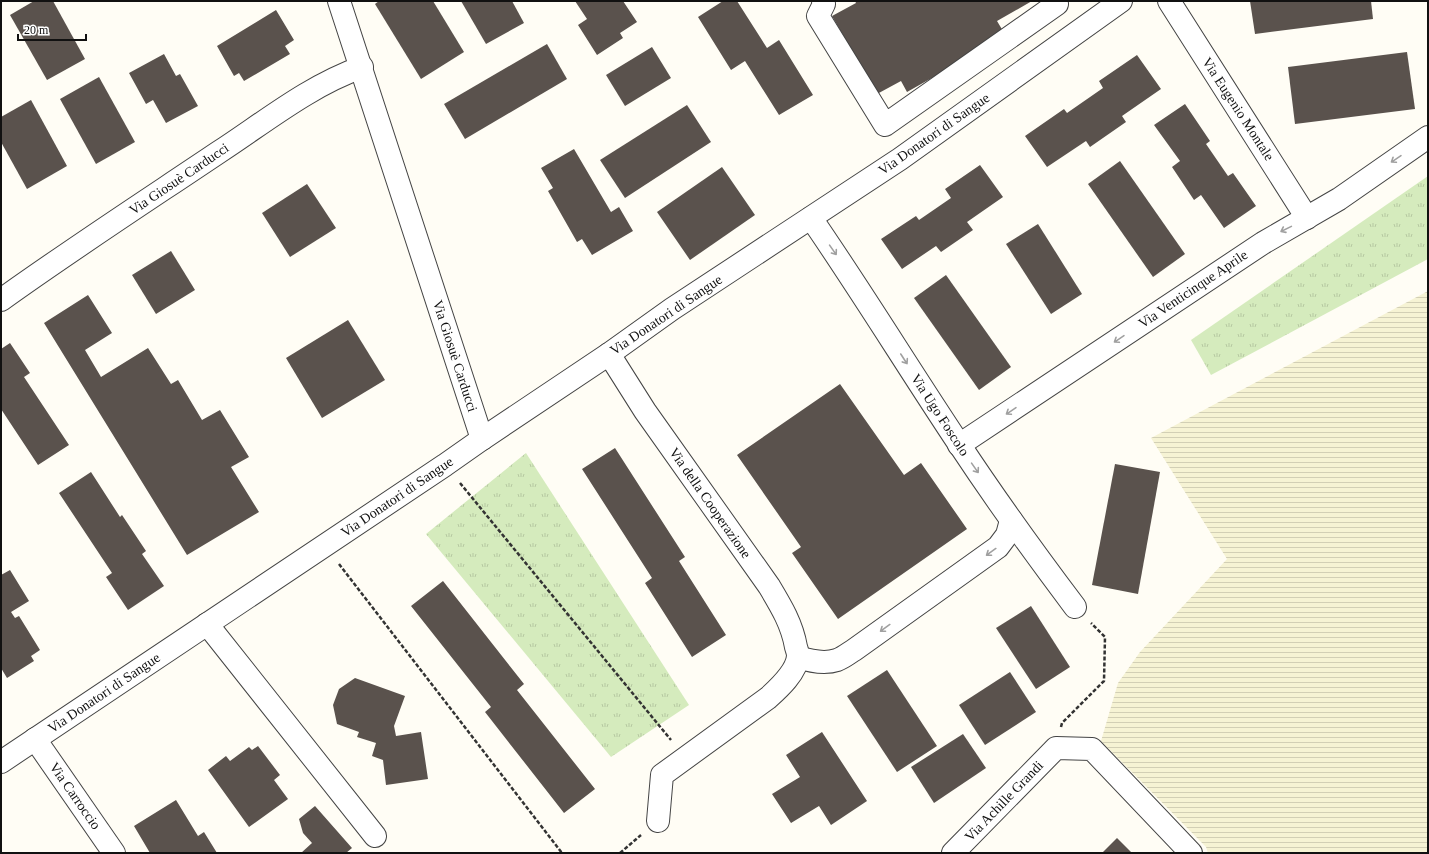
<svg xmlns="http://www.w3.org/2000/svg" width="1429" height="854" viewBox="0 0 1429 854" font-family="Georgia,serif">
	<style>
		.farmland { fill: url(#farmland-rules) }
		.park { fill: url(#park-tufts) }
		.building { fill: #5a524d }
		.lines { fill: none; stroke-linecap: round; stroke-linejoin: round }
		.minor-casing { stroke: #444; stroke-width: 24 }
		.path { stroke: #333; stroke-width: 2.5; stroke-dasharray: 4 2; stroke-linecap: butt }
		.minor { stroke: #fff; stroke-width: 22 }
		.oneway { stroke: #a0a0a0 }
		.labels { text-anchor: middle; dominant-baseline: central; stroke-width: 4; stroke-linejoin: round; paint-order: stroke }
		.street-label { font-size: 14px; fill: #111; stroke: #fff }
	</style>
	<defs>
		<pattern id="farmland-rules" width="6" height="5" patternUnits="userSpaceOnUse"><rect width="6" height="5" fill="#f6f3d4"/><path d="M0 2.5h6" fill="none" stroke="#d2cfb5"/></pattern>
		<pattern id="park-tufts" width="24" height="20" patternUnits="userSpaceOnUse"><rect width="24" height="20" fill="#d5ebbd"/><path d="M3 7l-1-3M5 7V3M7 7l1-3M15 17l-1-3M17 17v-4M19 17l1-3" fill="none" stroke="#b6c8a1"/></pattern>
	</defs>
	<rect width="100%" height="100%" fill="#fffdf5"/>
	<path class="farmland" d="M1428,291V853H1208L1206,847L1101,741L1118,683L1140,652L1227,559L1151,438Z"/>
	<g class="park">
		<path d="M1428,176V259L1211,375L1191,340Z"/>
		<path d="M526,453L689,705L611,757L426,534Z"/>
	</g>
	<g class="building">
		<path d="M34,1H53L85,59L47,80L10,15Z"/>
		<path d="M379,1H433L464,52L421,79L375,4Z"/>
		<path d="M461,1H512L524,23L486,44Z"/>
		<path d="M575,1H623L637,22L620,33L623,38L597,55L578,25L587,19Z"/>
		<path d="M723,1H737L767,48L779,40L813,95L779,115L745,61L731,70L698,17Z"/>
		<path d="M855,1H1032L997,21L1006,36L907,92L901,81L877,94L832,16L856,3Z"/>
		<path d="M1250,1H1371L1373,19L1255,34Z"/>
		<path d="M276,10L294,40L285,46L290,54L244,81L239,73L234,76L217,46Z"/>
		<path d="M547,44L567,79L465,139L444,104Z"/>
		<path d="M652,47L671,78L625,106L606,75Z"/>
		<path d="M1407,52L1415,109L1295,124L1288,67Z"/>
		<path d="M164,54L176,76L180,74L198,106L166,123L153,100L146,104L129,73Z"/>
		<path d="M1137,55L1161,89L1122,116L1126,122L1090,147L1086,141L1047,167L1025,136L1064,109L1067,113L1103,88L1099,81Z"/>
		<path d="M99,77L135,142L96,164L60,99Z"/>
		<path d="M31,100L67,166L27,189L1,142V117Z"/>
		<path d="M1185,104L1210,141L1206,144L1228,176L1233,173L1256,206L1224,228L1201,195L1194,200L1172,167L1180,161L1154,125Z"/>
		<path d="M687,105L711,142L625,198L600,160Z"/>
		<path d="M574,149L611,212L619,207L633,231L592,255L582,239L577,242L548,191L553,188L541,168Z"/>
		<path d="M1120,161L1185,254L1153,277L1088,184Z"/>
		<path d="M980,165L1003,197L967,222L973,230L941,252L936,246L902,269L881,239L916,216L919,220L951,198L945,189Z"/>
		<path d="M722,167L755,215L690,260L657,212Z"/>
		<path d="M307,184L336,228L290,257L262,213Z"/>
		<path d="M1038,224L1082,294L1051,314L1006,244Z"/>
		<path d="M171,251L195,290L156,314L132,275Z"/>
		<path d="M946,275L1011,367L979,390L914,298Z"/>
		<path d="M88,295L112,333L85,350L101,377L148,348L171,384L178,380L202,420L220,410L249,457L231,467L259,512L187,555L44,323Z"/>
		<path d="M348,320L385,380L322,418L286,358Z"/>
		<path d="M10,343L30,373L24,377L69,445L38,465L1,409V349Z"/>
		<path d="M840,384L904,475L921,463L967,529L838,619L792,553L801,547L737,455Z"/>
		<path d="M615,448L685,557L679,561L726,635L692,657L645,583L652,578L582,469Z"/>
		<path d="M1115,464L1160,472L1138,594L1092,585Z"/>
		<path d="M91,472L120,517L122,515L146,551L142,554L164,586L128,610L106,577L112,573L59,493Z"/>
		<path d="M10,570L29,601L11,612L15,618L19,616L40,650L31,656L34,661L7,678L1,668V575Z"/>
		<path d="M443,581L524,684L517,690L595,789L564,813L485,712L491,707L411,606Z"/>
		<path d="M1031,606L1070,667L1036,689L996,628Z"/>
		<path d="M887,670L937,746L897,772L847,696Z"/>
		<path d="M1010,672L1036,712L985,745L959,705Z"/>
		<path d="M355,678L405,696L394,726L396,736L421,732L428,779L386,785L383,760L372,756L376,743L357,737L359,732L337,724L333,705L339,689Z"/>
		<path d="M822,732L867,801L831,825L819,806L791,823L772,794L800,777L786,755Z"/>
		<path d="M963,734L986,768L934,803L911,767Z"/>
		<path d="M258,746L280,775L274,780L288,799L249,827L208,770L226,756L230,761L249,747L252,750Z"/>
		<path d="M176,800L198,836L204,832L217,853H150L134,826Z"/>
		<path d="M315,806L352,848L346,853H301L312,843L303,833L299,819Z"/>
		<path d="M1117,838L1132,853H1102Z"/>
	</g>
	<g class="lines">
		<defs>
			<g id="minor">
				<path d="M339,1L482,439"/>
				<path d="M823,1L824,4L818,16L885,125L1057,4L1055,1"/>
				<path d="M1169,1L1307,218"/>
				<path d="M811,218C862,292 909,369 959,444C996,500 1035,554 1075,607"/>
				<path d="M1,300C72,249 146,201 219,152C265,122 309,86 362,67"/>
				<path d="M609,354L645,411L769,586C781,606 792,624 796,647C797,650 798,654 798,656C797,672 778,689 768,698L662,775L658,821"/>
				<path d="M959,445L1263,243L1339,199L1428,137"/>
				<path d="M207,624L375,836"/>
				<path d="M798,657C810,661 825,664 837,660C843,658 849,653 854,650L998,547L1007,535L1011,520"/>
				<path d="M35,739L114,853"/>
				<path d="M1,762L445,465L482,439L609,354L672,309L900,159L1121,1"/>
				<path d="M953,853L1056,748L1092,749L1191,853"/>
			</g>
		</defs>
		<use href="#minor" class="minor-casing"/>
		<g class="path">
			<path d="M460,483L671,740"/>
			<path d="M339,564L562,853"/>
			<path d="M1061,727L1062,723L1104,681L1105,637L1091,623"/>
			<path d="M620,853L641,835"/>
		</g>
		<use href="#minor" class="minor"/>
	</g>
	<defs><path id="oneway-shaft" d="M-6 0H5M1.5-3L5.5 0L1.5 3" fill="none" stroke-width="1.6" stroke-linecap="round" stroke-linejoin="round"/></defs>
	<g class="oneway">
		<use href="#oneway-shaft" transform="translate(1396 159) rotate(146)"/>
		<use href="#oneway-shaft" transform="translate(1286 229) rotate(154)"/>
		<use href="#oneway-shaft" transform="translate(833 250) rotate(55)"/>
		<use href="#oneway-shaft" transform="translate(1119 339) rotate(146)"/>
		<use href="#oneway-shaft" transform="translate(904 359) rotate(57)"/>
		<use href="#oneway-shaft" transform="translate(1011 411) rotate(146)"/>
		<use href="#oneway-shaft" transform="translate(975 468) rotate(55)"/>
		<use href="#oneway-shaft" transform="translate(991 552) rotate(144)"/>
		<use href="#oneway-shaft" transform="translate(885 628) rotate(144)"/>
	</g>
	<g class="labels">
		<g class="street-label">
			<text transform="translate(1238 109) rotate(57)">Via Eugenio Montale</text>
			<text transform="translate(934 134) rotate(-35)">Via Donatori di Sangue</text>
			<text transform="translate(179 179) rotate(-34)">Via Giosuè Carducci</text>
			<text transform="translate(1193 289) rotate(-34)">Via Venticinque Aprile</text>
			<text transform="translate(666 315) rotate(-34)">Via Donatori di Sangue</text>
			<text transform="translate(455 356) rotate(72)">Via Giosuè Carducci</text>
			<text transform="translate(940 415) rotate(57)">Via Ugo Foscolo</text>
			<text transform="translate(397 497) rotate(-34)">Via Donatori di Sangue</text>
			<text transform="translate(710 503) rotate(55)">Via della Cooperazione</text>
			<text transform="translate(104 693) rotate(-34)">Via Donatori di Sangue</text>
			<text transform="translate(75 796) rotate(55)">Via Carroccio</text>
			<text transform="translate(1004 801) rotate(-46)">Via Achille Grandi</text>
		</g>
	</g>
	<rect width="1429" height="854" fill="none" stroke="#111111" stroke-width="4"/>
	<path d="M18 34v6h68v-6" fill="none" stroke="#111111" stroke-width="2"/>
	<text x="24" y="34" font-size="12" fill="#111111" stroke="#ffffff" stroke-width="3" paint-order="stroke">20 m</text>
</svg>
